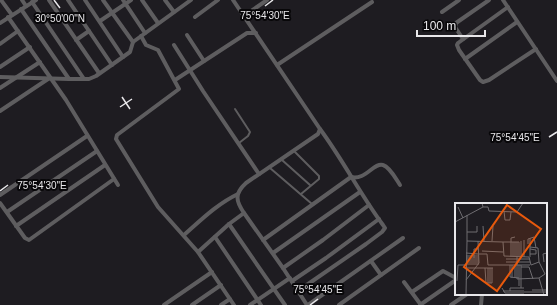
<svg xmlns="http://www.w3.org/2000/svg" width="557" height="305" viewBox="0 0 557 305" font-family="Helvetica,sans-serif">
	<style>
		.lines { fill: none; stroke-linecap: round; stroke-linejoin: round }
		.service { stroke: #5e5d5f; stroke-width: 2 }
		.minor { stroke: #5e5d5f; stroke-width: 4 }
		.ticks { fill: none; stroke: #e8e7ea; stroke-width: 1.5 }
		.inset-road { fill: none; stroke: #6f6d71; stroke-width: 1 }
		.view { fill: #e8590c; fill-opacity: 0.15; stroke: #e8590c; stroke-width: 2 }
		.inset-edge { fill: none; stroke: #e8e7ea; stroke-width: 2 }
		.ticks-label { font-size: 10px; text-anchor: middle; fill: #e8e7ea; stroke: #080709; stroke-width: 4; stroke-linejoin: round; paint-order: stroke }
	</style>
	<rect width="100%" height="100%" fill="#1e1c21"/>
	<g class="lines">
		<g class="service">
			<path d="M235,109L250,132L248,136L239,143"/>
			<path d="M294,151L319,176V179L301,194"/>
			<path d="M282,160L310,185"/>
			<path d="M270,168L312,204"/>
		</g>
		<g class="minor">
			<path d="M1,0L12,15"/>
			<path d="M22,0L26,6"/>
			<path d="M49,0L99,73"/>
			<path d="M68,0L112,65"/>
			<path d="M85,0L123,57"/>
			<path d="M103,0L133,42"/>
			<path d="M123,0L145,33"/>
			<path d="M142,0L158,23"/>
			<path d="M165,0L174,12"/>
			<path d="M233,0L320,129L318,134L246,183C234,194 236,201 244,213L283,268L307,305"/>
			<path d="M503,0L557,81"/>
			<path d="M32,2L84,79"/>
			<path d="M508,7L458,43L457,45L459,50L480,80L483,82L489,80L536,49"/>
			<path d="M21,9L69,79"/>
			<path d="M442,12L459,0"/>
			<path d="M244,16L267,0"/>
			<path d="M8,17L66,100L118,185"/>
			<path d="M195,17L218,0"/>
			<path d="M100,21L131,0"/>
			<path d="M0,23L36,0"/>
			<path d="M187,35L204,61"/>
			<path d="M141,36L146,45L158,50L179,89L117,135L116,139L158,207L198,252L234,305"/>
			<path d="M463,39L455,27L456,23L489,0"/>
			<path d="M76,40L89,31"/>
			<path d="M0,44L18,31"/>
			<path d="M174,45L203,91L259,174"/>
			<path d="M465,59L517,22"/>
			<path d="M277,65L372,2"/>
			<path d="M0,67L30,47"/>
			<path d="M0,77L69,79H89L96,76L130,52L133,42L191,0"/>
			<path d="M175,80L247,33H256"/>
			<path d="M0,88L40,62"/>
			<path d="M0,111L48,79"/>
			<path d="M0,195L87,136"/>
			<path d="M0,203L25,238L29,240L114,179"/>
			<path d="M7,212L97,151"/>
			<path d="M229,224L285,305"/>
			<path d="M16,226L105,165"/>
			<path d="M184,235C201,220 217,204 238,194"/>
			<path d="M215,237L261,305"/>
			<path d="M263,240L351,177C365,181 374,162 383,165C390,167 396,179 400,185"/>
			<path d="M198,252L229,224L244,213"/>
			<path d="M273,253L360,192"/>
			<path d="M371,261L381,275"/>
			<path d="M283,268L323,240L369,205"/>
			<path d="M292,281L326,258L379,219"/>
			<path d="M404,282L421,305"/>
			<path d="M298,291L366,244L382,232L385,228L383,225C360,194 343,160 320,129"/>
			<path d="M412,292L443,271L456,278"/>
			<path d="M164,305L212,272"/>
			<path d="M192,305L221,285"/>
			<path d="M221,305L230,299"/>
			<path d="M250,305L290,278"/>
			<path d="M308,305L403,238"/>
			<path d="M339,305L419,248"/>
			<path d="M420,305L456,280"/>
			<path d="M451,305L467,294"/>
			<path d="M481,305L482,294"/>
		</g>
	</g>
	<path class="ticks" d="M54,0L60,8M265,6L273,0M122,97L130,109M120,107L132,99M549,137L557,132M0,191L8,185M310,305L318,299"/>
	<g transform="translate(455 203)">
		<rect width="92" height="92" fill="#1e1c21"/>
		<path class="inset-road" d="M3,4L8,15M28,4H33L34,8L62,9L68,0M49,8L50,17H55L56,9M12,12V38L48,39L49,53L74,54L76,62L84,59L90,71L84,75L89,92M0,19L28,4L27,0M28,23L29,38M12,29H22V23M69,37V54M37,38L38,23M48,39H64V54M58,39V54M60,39V54M62,39V54M73,41V36L79,34L81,45M75,44L83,45L84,59M75,46L81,47V51H75M27,48L48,49M11,50L23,51M24,51H32L33,62H75M11,53H24M56,54V35L60,34M62,54V76L84,75M66,54V38M75,54V35M11,55H24M19,55V46H23M51,56H75M11,57H24M11,59H24M51,59H75M89,59L88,51L92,50M11,61H24M55,62V74L64,75M57,62V75M64,62V83M66,62V85M66,64H74L78,76M11,65H38M30,65L31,80H37V65M60,75V62M11,77L24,60L23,38M2,78L3,62H11M33,80V65M35,80V65M47,85L50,90H69M77,87H92M48,88H69M55,88V85H69M69,89H92M11,92L12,38"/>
		<path class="view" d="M52,2L86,26L42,88L9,64Z"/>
		<rect width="92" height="92" class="inset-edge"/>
	</g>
	<g class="ticks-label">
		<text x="265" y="19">75°54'30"E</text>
		<text x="60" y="22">30°50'00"N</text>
		<text x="515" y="141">75°54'45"E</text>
		<text x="42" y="189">75°54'30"E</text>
		<text x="318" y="293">75°54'45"E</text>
	</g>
	<path d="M417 30v6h68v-6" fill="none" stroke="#e8e7ea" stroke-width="2"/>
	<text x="423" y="30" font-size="12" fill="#e8e7ea" stroke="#080709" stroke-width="3" paint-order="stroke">100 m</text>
</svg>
